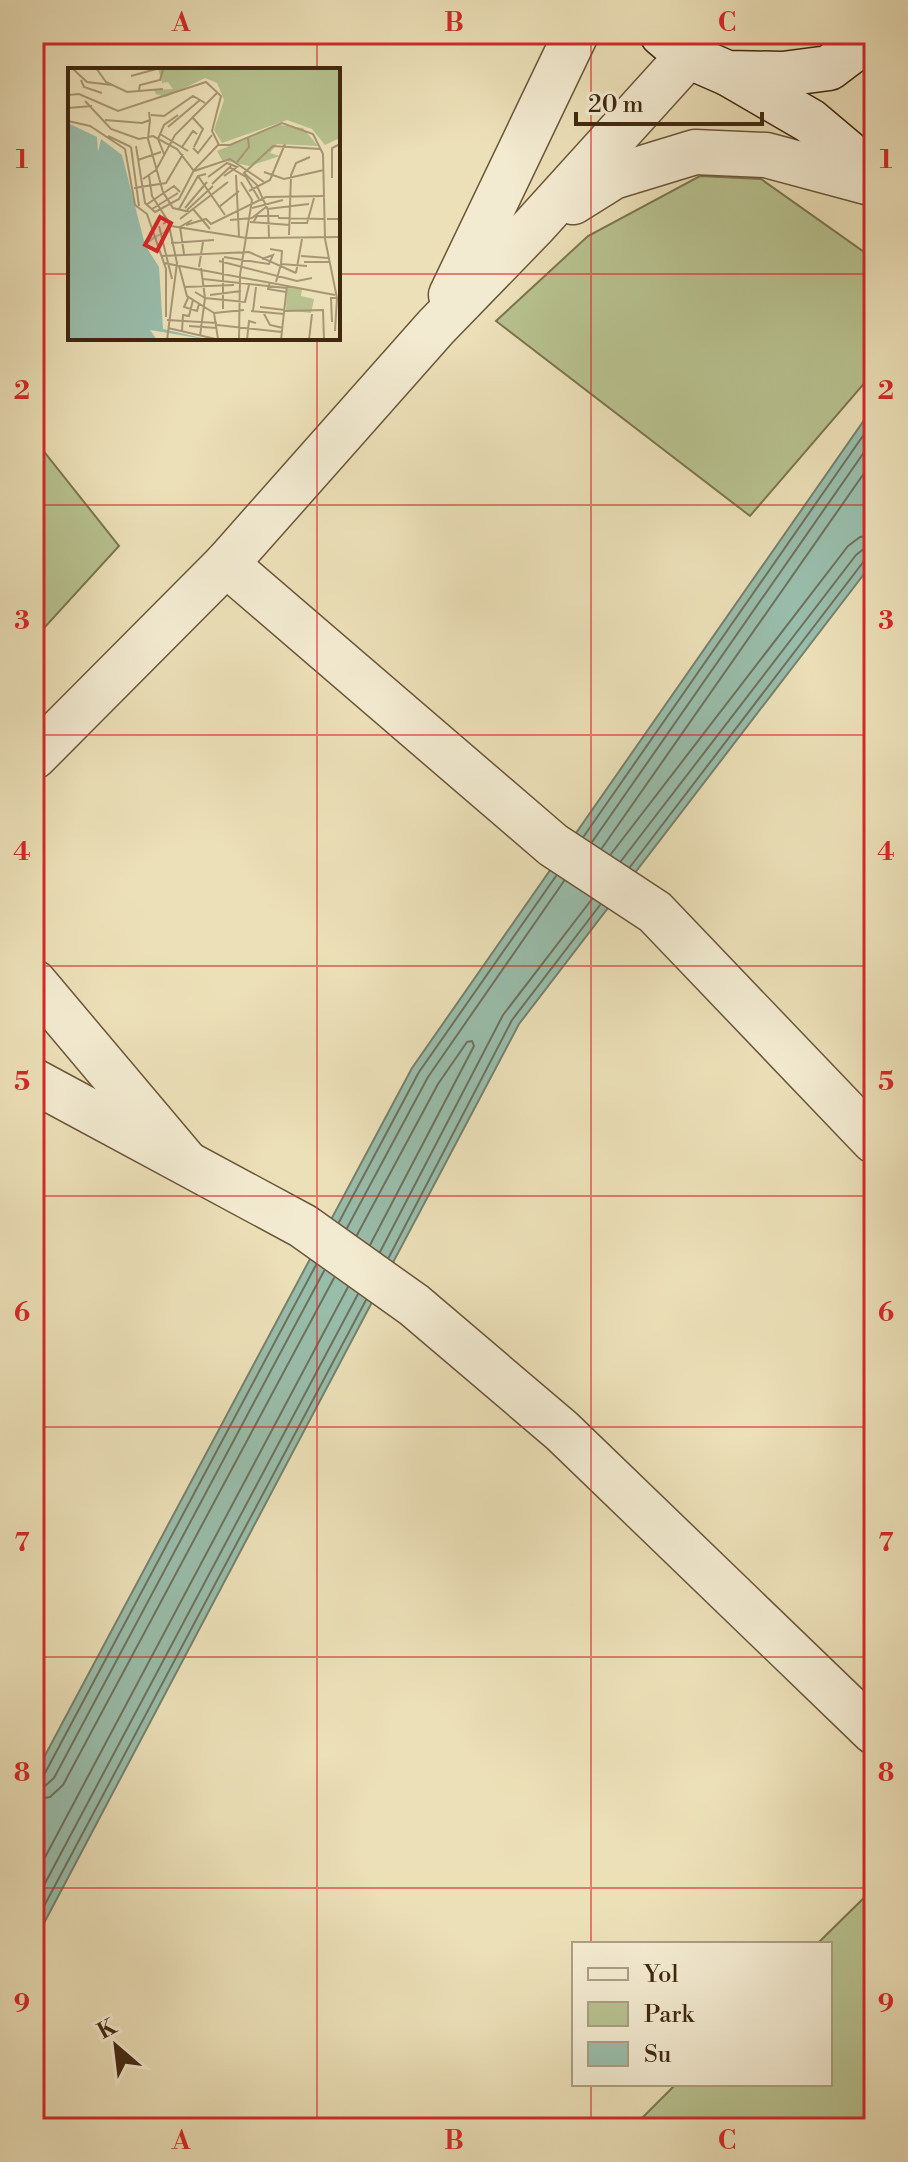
<svg xmlns="http://www.w3.org/2000/svg" width="908" height="2162" viewBox="0 0 908 2162" font-family="'Libre Bodoni',serif">
	<style>
		.green { fill: #b7c28f; stroke: #7c744f; stroke-width: 2 }
		.water { fill: #99bdab; stroke: #76816d; stroke-width: 2 }
		.lines { fill: none; stroke-linecap: round; stroke-linejoin: round }
		.shore { stroke: #6d725d; stroke-width: 2 }
		.minor-casing { stroke: #6c5539; stroke-width: 47 }
		.tertiary-casing { stroke: #6c5539; stroke-width: 47 }
		.secondary-casing { stroke: #41270f; stroke-width: 47 }
		.minor { stroke: #f3ebd1; stroke-width: 44 }
		.tertiary { stroke: #f3ebd1; stroke-width: 44 }
		.secondary { stroke: #f3ebd1; stroke-width: 44 }
		.grid { fill: none; stroke: #d62828; stroke-width: 2; stroke-opacity: 0.55 }
		.inset-road { fill: none; stroke: #a89674; stroke-width: 2 }
		.view { fill: #d62828; fill-opacity: 0.15; stroke: #d62828; stroke-width: 4 }
		.inset-edge { fill: none; stroke: #41270f; stroke-width: 4 }
		.neatline { fill: none; stroke: #d62828; stroke-width: 3 }
		.grid-label { font-size: 26px; text-anchor: middle; font-weight: bold; fill: #d62828 }
	</style>
	<rect width="100%" height="100%" fill="#ece0b8"/>
	<filter id="stains"><feTurbulence type="fractalNoise" baseFrequency=".0025" numOctaves="4"/><feColorMatrix values="0 0 0 0 .2 0 0 0 0 .09 0 0 0 0 .02 0 0 0 .5 -.17"/></filter>
	<radialGradient id="worn" r=".72"><stop offset=".6" stop-color="#630" stop-opacity="0"/><stop offset="1" stop-color="#630" stop-opacity=".3"/></radialGradient>
	<g class="green">
		<path d="M700,176L761,179L874,259V372L750,516L496,321L588,236Z"/>
		<path d="M34,439L119,546L34,639Z"/>
		<path d="M874,1888V2128H632L676,2084H830V1944H817Z"/>
	</g>
	<path class="water" d="M874,406V561L519,1024L34,1942V1776L412,1068Z"/>
	<g class="lines">
		<g class="shore">
			<path d="M584,836L874,420"/>
			<path d="M592,842L874,438"/>
			<path d="M602,848L874,459"/>
			<path d="M611,854L848,546L860,537L874,535"/>
			<path d="M621,861L856,555L865,548L874,547"/>
			<path d="M630,867L864,561L874,557"/>
			<path d="M339,1222L419,1072L556,876"/>
			<path d="M347,1228L428,1077L564,881"/>
			<path d="M357,1235L438,1084L467,1042L472,1041L474,1046L370,1245"/>
			<path d="M380,1252L503,1015L592,899"/>
			<path d="M389,1257L512,1020L600,905"/>
			<path d="M34,1778L40,1777L45,1773L316,1265"/>
			<path d="M34,1788L45,1786L54,1778L324,1271"/>
			<path d="M34,1800L50,1797L63,1785L334,1278"/>
			<path d="M34,1878L348,1287"/>
			<path d="M34,1904L358,1294"/>
			<path d="M34,1925L366,1300"/>
		</g>
		<defs>
			<g id="minor">
				<path d="M226,564L553,845L655,912L874,1141"/>
				<path d="M34,982L184,1160"/>
			</g>
			<g id="tertiary">
				<path d="M573,202L613,177L695,152L766,155L874,184"/>
				<path d="M451,295L576,34"/>
				<path d="M34,757L226,564L436,327L534,226L688,56"/>
				<path d="M34,1081L303,1226L414,1305L562,1431L874,1732"/>
			</g>
			<g id="secondary">
				<path d="M662,34L688,56L727,73L783,74L829,68L874,34"/>
				<path d="M729,74L810,121L874,175"/>
			</g>
		</defs>
		<use href="#minor" class="minor-casing"/>
		<use href="#tertiary" class="tertiary-casing"/>
		<use href="#secondary" class="secondary-casing"/>
		<use href="#minor" class="minor"/>
		<use href="#tertiary" class="tertiary"/>
		<use href="#secondary" class="secondary"/>
	</g>
	<path class="grid" d="M317,34V70M591,34V1944M34,274H70M338,274H874M317,338V2128M34,505H874M34,735H874M34,966H874M34,1196H874M34,1427H874M34,1657H874M34,1888H874M591,2084V2128"/>
	<g transform="translate(68 68)">
		<rect width="272" height="272" fill="#ece0b8"/>
		<path d="M90,0H272V70L257,77L244,61L219,52L154,75L146,62L156,32L149,15L137,10L98,29L88,26L86,22L105,21L100,14L94,15ZM212,57L235,60L250,78L209,76L202,85L212,88L181,98L154,92L149,83ZM219,219L234,221L233,228L246,231L243,245L218,242Z" fill="#b7c28f"/>
		<path d="M0,55L29,69L30,84L33,71L54,87L76,173L102,161L77,177L91,199L95,261L142,272L82,262L89,272H0Z" fill="#99bdab"/>
		<path class="inset-road" d="M4,0L19,14L44,17M28,0L38,14L59,24L95,21M63,8L92,0M13,12L16,19L34,25M71,22L72,17L92,12L95,2M0,27L11,26L50,43L138,14L153,28L144,63L151,77H162L214,55L245,66L255,86L257,171L269,230L267,263M17,33L43,61L71,71M0,40L24,38M83,47L96,48L125,28L137,35M125,50L135,61L126,79M37,52L74,55L82,52L81,44M82,52L80,71L95,124L105,140L122,144M0,53L22,58L57,81M100,59L132,32M92,66L120,83M40,68L63,79M71,71L85,68L109,81L126,103L162,91L196,114M68,78L77,135L87,144L111,131L126,102L150,77M63,79L71,138M114,79L125,63L129,66M125,80L130,85L144,67M57,81L67,137L79,146L98,201V249M96,86L90,71L96,57L110,47M70,92L93,84M169,94L181,79L180,70M161,99L178,109L191,131M196,104L216,111L256,102M168,107L171,168M81,108L84,128L100,153L95,156M130,108L157,147M140,109L159,95L169,99L156,108M264,110V80L272,76M75,111L88,102L107,67L149,25M144,116L163,98M189,118L200,142L201,169M190,118L176,105L205,78L252,81M66,120L98,115L115,86M181,123L202,112L217,76M78,137L106,118L112,124M151,139L171,123M117,140L139,114M184,140L215,132M84,141L110,125M111,141L130,108L138,106M125,141L142,161M199,141L241,136M119,142L145,118M210,150L256,151M112,151L160,114M259,151H271V132M162,152L184,150L198,139M182,154L222,157M185,155L189,148H211M223,155H239L246,130M118,157L138,151L143,156L198,129L257,128M91,158L104,211M103,158L178,170L272,169M221,167L223,107L228,95L242,89M103,175L146,172M202,181L214,183L213,196M116,186L112,159L124,152M94,188L181,184L228,205M233,188L260,190M156,189L201,196L205,187L194,191M151,193L229,213L244,210M236,194H261M96,195L267,227M111,198L119,228L146,245L150,271M131,199L135,174M133,200L137,230L177,234L181,217M228,205L234,171M135,211L218,220M202,214L200,221L218,224M208,214L213,196L239,198M116,219L166,217M127,224L137,230L132,268M142,227L173,223M120,230L116,239L129,243L131,236M192,239L217,242M155,241V190M183,243L216,246M185,243L188,219M217,243L255,242L256,272M195,244L202,257L215,260M146,245L176,242M99,252L149,255M264,254L263,230H268M149,257L214,264M121,258L149,260M100,260L152,272M114,263L115,247L121,248L125,232M99,272L109,195L100,153M171,272L172,207L184,132L173,114M179,272L181,253L188,255M213,272L219,217M241,272L244,246"/>
		<path class="view" d="M92,149L103,155L89,183L77,177Z"/>
		<rect width="272" height="272" class="inset-edge"/>
	</g>
	<rect width="908" height="2162" fill="none" stroke="#ece0b8" stroke-width="88"/>
	<rect x="572" y="1942" width="260" height="144" fill="#f3ebd1" stroke="#ac9d83" stroke-width="2"/>
	<rect x="588" y="1968" width="40" height="12" fill="#f3ebd1" stroke="#ac9d83" stroke-width="2"/>
	<text x="644" y="1982" font-size="24" fill="#41270f">Yol</text>
	<rect x="588" y="2002" width="40" height="24" fill="#b7c28f" stroke="#ac9d83" stroke-width="2"/>
	<text x="644" y="2022" font-size="24" fill="#41270f">Park</text>
	<rect x="588" y="2042" width="40" height="24" fill="#99bdab" stroke="#ac9d83" stroke-width="2"/>
	<text x="644" y="2062" font-size="24" fill="#41270f">Su</text>
	<g transform="translate(116 2046) rotate(332)" stroke="#f3ebd1" stroke-width="6" paint-order="stroke">
	<path d="M0-6L14 30L0 20L-14 30Z" fill="#41270f"/>
	<text y="-12" font-size="22" font-weight="bold" text-anchor="middle" fill="#41270f">K</text>
	</g>
	<path d="M576 112v12h186v-12" fill="none" stroke="#41270f" stroke-width="4"/>
	<text x="588" y="112" font-size="24" fill="#41270f" stroke="#f3ebd1" stroke-width="6" paint-order="stroke">20 m</text>
	<rect x="44" y="44" width="820" height="2074" class="neatline"/>
	<g class="grid-label">
		<text x="181" y="31">A</text>
		<text x="454" y="31">B</text>
		<text x="727" y="31">C</text>
		<text x="22" y="168">1</text>
		<text x="886" y="168">1</text>
		<text x="22" y="399">2</text>
		<text x="886" y="399">2</text>
		<text x="22" y="629">3</text>
		<text x="886" y="629">3</text>
		<text x="22" y="860">4</text>
		<text x="886" y="860">4</text>
		<text x="22" y="1090">5</text>
		<text x="886" y="1090">5</text>
		<text x="22" y="1321">6</text>
		<text x="886" y="1321">6</text>
		<text x="22" y="1551">7</text>
		<text x="886" y="1551">7</text>
		<text x="22" y="1781">8</text>
		<text x="886" y="1781">8</text>
		<text x="22" y="2012">9</text>
		<text x="886" y="2012">9</text>
		<text x="181" y="2149">A</text>
		<text x="454" y="2149">B</text>
		<text x="727" y="2149">C</text>
	</g>
	<rect width="100%" height="100%" filter="url(#stains)"/>
	<rect width="100%" height="100%" fill="url(#worn)"/>
</svg>
